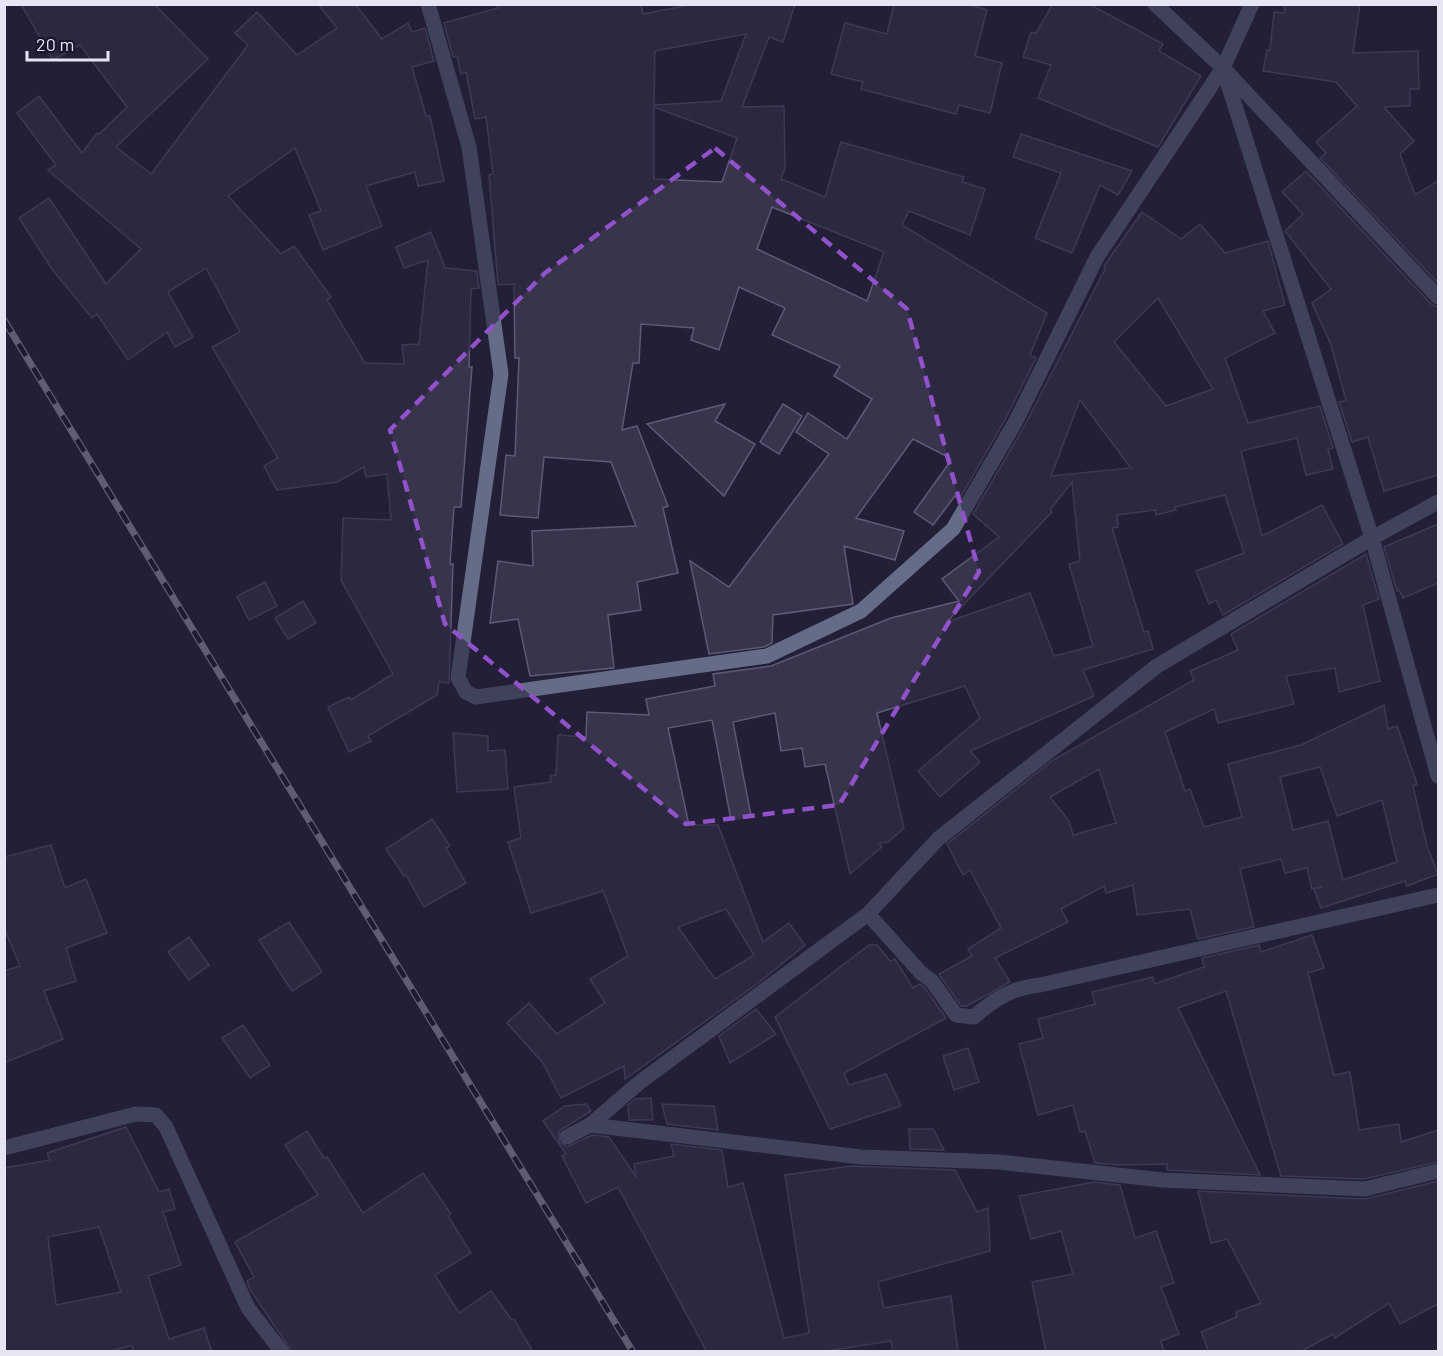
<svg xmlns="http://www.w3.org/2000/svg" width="1443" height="1356" viewBox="0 0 1443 1356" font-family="Barlow,sans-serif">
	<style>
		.building { fill: #38344c; stroke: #5f5a74; stroke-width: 1.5; fill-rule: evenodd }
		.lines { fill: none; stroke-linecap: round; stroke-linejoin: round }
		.minor { stroke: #656c88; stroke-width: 15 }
		.rail-casing { stroke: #aaa8ba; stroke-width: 7 }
		.rail { stroke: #19162b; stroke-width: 4.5; stroke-dasharray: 14; stroke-linecap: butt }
		.marked { fill: none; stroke: #9051ca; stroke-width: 4.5; stroke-dasharray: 12 8; stroke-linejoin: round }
	</style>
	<rect width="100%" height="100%" fill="#221f36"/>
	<g class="building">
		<path d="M21,4H154L208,59L116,147L151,174L248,45L235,33L257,12L297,55L337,28L318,4H355L382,39L408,23L412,32L425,28L434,61L412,67L426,116H430L444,181L418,186L415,172L366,186L382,226L323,250L309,215L321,211L295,148L228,196L281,254L294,246L331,297L327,300L365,363L404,364L402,345L419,344L428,260L404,268L396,247L431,232L445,268L477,271L479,288L471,289L469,367H472L461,507H454L450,564H453L449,683L439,682L437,695L368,736L371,741L349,752L328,707L349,697L351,700L393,674L341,580L343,518L391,520L387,474L366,477L364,467L337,482L277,490L264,466L278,458L212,347L240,332L206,268L168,292L193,337L175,347L167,332L128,360L97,314L92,318L52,269L19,218L49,198L106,284L141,249L48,170L56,165L17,113L39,96L82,153L97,133L99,134L127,107L80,45L53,60Z"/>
		<path d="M497,4H641L643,14L694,4H795L783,42L769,37L742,107L784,106L785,168L781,179L825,197L841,142L964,177L962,182L985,189L970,235L909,211L902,225L1047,313L1030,355L1036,358L1007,416L959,500L955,496L933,525L914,512L952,459L913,439L856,518L904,531L895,560L844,546L853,604L773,615L772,643L764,647L709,654L690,561L729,587L829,454L796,432L808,413L847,439L872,399L834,376L840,366L772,335L785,308L739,287L719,350L691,340L694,328L641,324L639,363H633L622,430L637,426L668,506L663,508L678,573L637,582L641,610L608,615L614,668L530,676L518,619L490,623L498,561L533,566L532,531L636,526L611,462L544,457L538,518L500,515L506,455L515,456L519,358H515L514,284L498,285L489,175L493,174L486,117L475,119L466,72L461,74L457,56L453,57L444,23L498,8ZM746,34L721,101L654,105L655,51ZM654,107L737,138L722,182L654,179ZM772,207L884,252L867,301L757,249Z"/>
		<path d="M894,4H968L987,10L975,56L1002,63L990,113L959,105L956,114L861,89L863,82L831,74L845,23L887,34Z"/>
		<path d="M1053,4H1089L1163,44L1159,51L1201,76L1158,147L1038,98L1051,65L1023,57L1031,32L1036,33Z"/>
		<path d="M1284,4H1360L1353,53L1418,51L1419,89H1410V106L1384,107L1414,141L1400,154L1415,195L1438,181V283L1320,158L1326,153L1316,142L1357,106L1336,82L1263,71L1267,50H1270L1274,12L1285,13Z"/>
		<path d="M1021,134L1132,171L1118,195L1100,185L1072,253L1035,238L1061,173L1013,157Z"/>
		<path d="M1306,171L1431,304L1438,307V475L1384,491L1368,437L1352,442L1339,402L1346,400L1331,345L1312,303L1331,289L1285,231L1303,214L1282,192Z"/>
		<path d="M1142,212L1181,239L1200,224L1225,253L1268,241L1285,305L1263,311L1275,333L1225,358L1248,423L1320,406L1333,448L1328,449L1333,469L1306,475L1297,438L1241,451L1262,536L1322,505L1343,544L1223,615L1216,600L1209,604L1196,571L1244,553L1225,495L1175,507L1176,510L1156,515L1155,510L1117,515L1118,527L1112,528L1144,632L1148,631L1153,649L1083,670L1094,696L970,751L980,762L940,797L918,771L980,718L965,686L877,713L904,828L888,842L879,843L882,847L850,874L825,764L805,767L802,748L781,751L775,713L733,722L751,816L731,820L712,720L668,728L689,825H718L763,942L789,923L805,945L757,984L625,1079L624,1066L561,1098L543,1063L507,1023L529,1003L557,1034L605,1003L590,979L628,956L603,891L531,913L508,842L521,838L514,787L551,782L550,776L556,775L558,735L586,737L587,712L649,715L646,699L715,686L713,674L771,666L891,618L959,601L942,579L999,537L973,514L1025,425L1106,267L1104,266ZM1158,298L1213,389L1166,406L1114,342ZM1080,400L1131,468L1051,476ZM1072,482L1080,561L1069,564L1093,646L1054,656L1030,593L947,622L1052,512L1050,510ZM726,909L754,955L715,979L678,927Z"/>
		<path d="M725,404L715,421L755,444L724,496L647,424Z"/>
		<path d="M783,404L802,416L779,454L760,442Z"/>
		<path d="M1438,524V583L1403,598L1399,590L1397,591L1384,547Z"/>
		<path d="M1366,554L1379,599L1363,605L1380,681L1339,692L1335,668L1286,676L1294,704L1218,723L1214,709L1165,732L1185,791L1190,789L1204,827L1242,817L1228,764L1301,745L1384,705L1388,729L1397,726L1417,784L1413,786L1427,846L1438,874L1407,886L1405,881L1321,908L1314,889L1322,887L1312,889L1307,868L1285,873L1281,859L1240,869L1254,927L1198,939L1190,909L1137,915L1133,885L1106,893L1104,886L1061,909L1068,922L995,958L1010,982L967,1006H961L939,974L972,956L968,949L1001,928L970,870L963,875L947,844L1053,760L1194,680L1190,671L1238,650L1231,634ZM1320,767L1337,816L1382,800L1397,862L1343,880L1328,821L1293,830L1280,777ZM1099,769L1116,823L1073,835L1069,821L1050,797Z"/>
		<path d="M265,582L277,606L249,620L237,596Z"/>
		<path d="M303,601L316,623L288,639L275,618Z"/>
		<path d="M453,733L488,736V751L505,750L508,789L457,792Z"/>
		<path d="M432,819L450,846L446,848L466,883L424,907L406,875L404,876L386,849Z"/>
		<path d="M51,845L65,888L86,879L107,933L66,948L76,981L44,991L63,1039L4,1063V971L20,966L4,928V857Z"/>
		<path d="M289,922L322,972L292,991L259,940Z"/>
		<path d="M1312,935L1324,968L1308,973L1334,1075L1350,1072L1359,1130L1399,1124L1401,1142L1438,1130V1162L1364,1179L1281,1176L1226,991L1178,1008L1260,1175L1167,1170V1164L1119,1165L1095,1163L1085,1131L1080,1132L1073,1105L1038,1115L1019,1044L1043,1038L1038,1019L1095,1004L1092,992L1153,977L1154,984L1204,967L1202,958L1259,945L1261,952Z"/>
		<path d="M189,937L209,965L189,980L168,952Z"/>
		<path d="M869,945H877L890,961L895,959L913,988L920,984L925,988L946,1018L844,1073L849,1085L886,1074L901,1106L830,1129L775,1017Z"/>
		<path d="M756,1009L776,1034L730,1063L719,1036Z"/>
		<path d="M243,1025L270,1065L250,1078L222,1038Z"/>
		<path d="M968,1048L979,1082L954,1090L943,1056Z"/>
		<path d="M651,1098L653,1120H629L628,1105L635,1099Z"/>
		<path d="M586,1104L591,1111L559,1131V1142L567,1147L592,1135L609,1137L636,1177L634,1164L674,1156L671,1144L722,1150L728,1187L743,1183L784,1338L809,1333L785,1175L851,1166L955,1170L977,1212L988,1208L990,1251L878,1282L884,1308L951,1296L958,1352H893L891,1341L820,1352H707L618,1187L586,1203L562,1156L566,1154L543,1121L565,1106Z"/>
		<path d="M662,1104L714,1106L718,1130L667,1124Z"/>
		<path d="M126,1127L159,1192L169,1189L175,1209L163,1212L181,1265L148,1276L169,1339L204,1328L212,1352H134L132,1346L105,1352H4V1168L50,1160L47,1153ZM99,1227L121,1292L56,1305L48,1237Z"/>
		<path d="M909,1129H933L944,1150L910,1149Z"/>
		<path d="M307,1131L324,1158L327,1157L363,1213L423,1173L451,1214L448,1216L471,1253L435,1275L459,1313L491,1291L512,1320L514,1319L533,1352H292L249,1288L247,1281L254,1277L235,1242L318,1195L285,1145Z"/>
		<path d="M1438,1181V1304L1400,1324L1389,1303L1335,1338L1333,1334L1300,1352H1209L1201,1332L1237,1317L1236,1312L1261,1303L1227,1239L1211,1243L1198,1191L1365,1199Z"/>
		<path d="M1094,1182L1120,1185L1135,1238L1156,1231L1174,1283L1161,1287L1179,1334L1161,1341L1164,1352H1046L1032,1282L1073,1274L1061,1231L1031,1239L1019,1196Z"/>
	</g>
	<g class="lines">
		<g class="minor">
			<path d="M428,4L469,147L501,374L458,678L466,692L476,697L767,656L861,611L953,529L1016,421L1097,257L1223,68L1252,4"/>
			<path d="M1155,4L1223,68L1438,297"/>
			<path d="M1223,68L1372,538L1438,776"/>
			<path d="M868,914L921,973L932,981L956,1015L974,1017C994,999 1014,987 1040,985L1438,895"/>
			<path d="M590,1125L861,1157L999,1162L1163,1180L1365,1189L1438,1171"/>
			<path d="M567,1137L590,1125L640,1082L868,914L938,839L1157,666L1372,538L1438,502"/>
			<path d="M4,1148L136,1114L156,1115L166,1127L248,1308L282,1352"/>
		</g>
		<defs>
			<path id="rail" d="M4,320L633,1352"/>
		</defs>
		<use href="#rail" class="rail-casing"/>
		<use href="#rail" class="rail"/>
	</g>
	<path d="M0 0H1443V1356H0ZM715,148L907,309L979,572L839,805L686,824L445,624L390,430L545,273Z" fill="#221f36" fill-opacity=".55" fill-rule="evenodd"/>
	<path class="marked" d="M715,148L907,309L979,572L839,805L686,824L445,624L390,430L545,273Z"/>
	<rect width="1443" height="1356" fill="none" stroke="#e6e5f4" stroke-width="12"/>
	<path d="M27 51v9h81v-9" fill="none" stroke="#e6e5f4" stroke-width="3"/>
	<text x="36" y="51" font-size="18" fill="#e6e5f4" stroke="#19162b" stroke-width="4.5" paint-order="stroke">20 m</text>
</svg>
